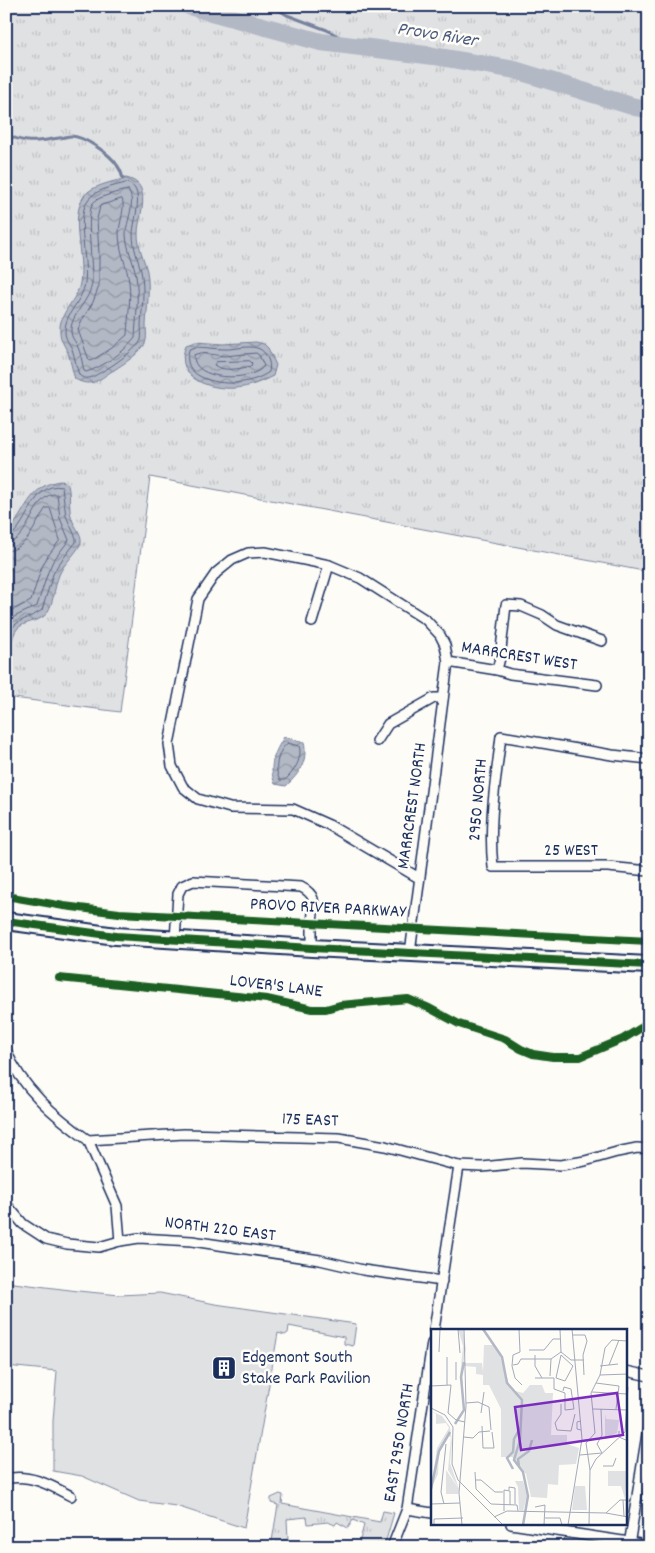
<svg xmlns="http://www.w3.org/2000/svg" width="655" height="1553" viewBox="0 0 655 1553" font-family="Dekko,sans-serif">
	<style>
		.grass { fill: url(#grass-tufts); stroke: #7e88a0 }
		.park { fill: #e0e1e3; stroke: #7e88a0 }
		.water { fill: url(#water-waves); stroke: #76819c }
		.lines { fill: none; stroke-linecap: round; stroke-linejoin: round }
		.shore { stroke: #586687; stroke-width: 1 }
		.stream { stroke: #76819c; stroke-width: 3 }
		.river { stroke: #b3b8c5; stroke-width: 18 }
		.street-casing { stroke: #1b2f5e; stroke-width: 12 }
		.highway-casing { stroke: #1b2f5e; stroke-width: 20 }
		.street { stroke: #fdfcf7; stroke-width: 9 }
		.highway { stroke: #fdfcf7; stroke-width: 16 }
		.cycleway-casing { stroke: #fdfcf7; stroke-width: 11 }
		.cycleway { stroke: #1b5e20; stroke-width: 8 }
		.labels { text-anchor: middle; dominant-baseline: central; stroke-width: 5; stroke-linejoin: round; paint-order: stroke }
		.street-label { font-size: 18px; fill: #1b2f5e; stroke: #fdfcf7 }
		.poi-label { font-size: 18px; fill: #1b2f5e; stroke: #fdfcf7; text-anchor: start }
		.water-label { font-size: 19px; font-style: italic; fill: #49587d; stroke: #fdfcf7 }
		.inset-river { fill: none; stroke: #b3b8c5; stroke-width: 2.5 }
		.inset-road { fill: none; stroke: #a3aaba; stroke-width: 1 }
		.view { fill: #7b2cbf; fill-opacity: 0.15; stroke: #7b2cbf; stroke-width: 2.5 }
		.inset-edge { fill: none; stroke: #1b2f5e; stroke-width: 2.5 }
	</style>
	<defs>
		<pattern id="grass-tufts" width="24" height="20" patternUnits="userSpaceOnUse" patternTransform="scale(1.25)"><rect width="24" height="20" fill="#e0e1e3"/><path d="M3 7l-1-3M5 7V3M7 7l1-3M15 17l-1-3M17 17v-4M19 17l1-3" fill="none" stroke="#c0c1c5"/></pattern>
		<pattern id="water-waves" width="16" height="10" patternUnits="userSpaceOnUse" patternTransform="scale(1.25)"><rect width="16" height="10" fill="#b3b8c5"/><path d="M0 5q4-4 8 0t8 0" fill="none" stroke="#9196a3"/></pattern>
	</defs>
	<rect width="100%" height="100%" fill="#fdfcf7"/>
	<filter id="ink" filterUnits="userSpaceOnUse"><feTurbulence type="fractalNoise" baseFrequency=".02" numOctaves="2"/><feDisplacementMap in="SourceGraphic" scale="10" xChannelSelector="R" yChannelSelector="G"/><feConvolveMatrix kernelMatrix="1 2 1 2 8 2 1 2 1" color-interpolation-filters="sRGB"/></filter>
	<g filter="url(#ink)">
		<g class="grass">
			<path d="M6,6H649V572L150,477L120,712L6,697Z"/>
			<path d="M280,1494L283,1495L282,1504L380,1522L383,1511L394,1513L384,1547H358L364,1525L353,1520L348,1528L337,1522L335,1525L328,1522L308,1524L307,1517L287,1519L288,1539L276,1542L275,1547H271L278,1505L271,1503V1498Z"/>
		</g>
		<path class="park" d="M6,1282L78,1291L120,1295L160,1293L215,1304L356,1324L353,1346L344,1344V1337L289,1326L288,1333L285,1335L278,1333L244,1528L176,1506L139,1501L82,1476L53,1471V1421L57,1371L6,1366V1350L10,1320L6,1319Z"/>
		<g class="water">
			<path d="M126,178C135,180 140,184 142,192C145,207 138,220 138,234C138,247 144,259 147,271C150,290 147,307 146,325C146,330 147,336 146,340C144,352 119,367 109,373C97,382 89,387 75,379C72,370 71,362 68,353C65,346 60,340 60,332C58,313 77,301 80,283C85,257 69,218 84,196C92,185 113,182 126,178Z"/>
			<path d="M195,342L223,344L256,342L264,344L268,348L276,365L273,376C261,382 249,387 236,388C210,390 173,379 186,345Z"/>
			<path d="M60,481L65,482L68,485C71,497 68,508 72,519C74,526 82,534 81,541C81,548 66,562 62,569C54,582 55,601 47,613C41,622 24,621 17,629C10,638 13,650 6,658V534C26,514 28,485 60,481Z"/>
			<path d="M284,737L304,742C308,761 300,773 286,786L275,784C268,766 274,753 284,737Z"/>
		</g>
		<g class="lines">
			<g class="shore">
				<path d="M126,183C147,186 133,221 133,234C133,248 138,259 141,271C145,290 142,307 141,325C141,329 142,336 141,340C138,348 111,367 103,371C94,376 87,382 79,375C76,366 75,358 72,349C69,343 65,338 65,332C64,313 83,301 85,283C88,260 77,223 86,203C92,190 114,186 126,183Z"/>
				<path d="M128,190C137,203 126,220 126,235C127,250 134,262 136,276C139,297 136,317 135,338C124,352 103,367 86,372L84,371C82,362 81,353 77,345C75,341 71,337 71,331C70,315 90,301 92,283C93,265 85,215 93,203C97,197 120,191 128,190Z"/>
				<path d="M122,199C126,206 119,224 119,233C119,249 125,261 128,276C132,295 128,315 127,335L112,348L91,361L89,360L78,330L81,322L93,302L99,286V254L97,219L100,206Z"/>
				<path d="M196,347C205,347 215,349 224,349C239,350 259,340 267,357C270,363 270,366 269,372C259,379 247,382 235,383C215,384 180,377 189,350Z"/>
				<path d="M201,353L224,356L256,353L259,355L264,366C253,382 191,382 194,355Z"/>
				<path d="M250,361L252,363L251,366C240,369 223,372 214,365L216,362Z"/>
				<path d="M6,537C27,534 31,480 62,487L66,516L76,538V542L58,565L53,574L42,610C25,622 11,618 6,643"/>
				<path d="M6,543C31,542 32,492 57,494L60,518L69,540L53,561L48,572L37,606L14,617L6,624"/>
				<path d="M6,551C28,550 35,523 46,508H50L60,540L47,557L41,569L31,601L6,613"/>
				<path d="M288,743L299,746C303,758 294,772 285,780H280C273,770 278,749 288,743Z"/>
			</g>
			<g class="stream">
				<path d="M272,6L287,15L327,30L360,48"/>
				<path d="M6,134C26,145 38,141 59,138C63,138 67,136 71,136C84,136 110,154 117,165C120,169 122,174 123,179"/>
			</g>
			<path class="river" d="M189,6L321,42L434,56L515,70L635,107L649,109"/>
			<defs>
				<g id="street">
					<path d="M312,622L329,565"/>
					<path d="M448,662L497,670L510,674L597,685"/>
					<path d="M497,670L500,658L506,605L521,606L542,615L557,625L602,641"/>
					<path d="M377,741L388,724L434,698H443"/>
					<path d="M649,759L612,755L501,736C496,779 488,823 493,867H608L649,871"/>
					<path d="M175,940L178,894L182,886L193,881L301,887C319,896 313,906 312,923C312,931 312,940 312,948"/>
					<path d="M410,953L448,662L445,645L440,635L426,620L360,578L329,565L265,552L248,553L232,560L216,573L198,599L169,744L172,766L183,787L198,799L230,808L293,809L329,825L419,878"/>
					<path d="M6,1050C21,1088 56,1117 88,1140L184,1134L339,1138L385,1146L459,1166L482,1167L522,1163L561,1165L585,1161L617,1152L637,1148L649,1149"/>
					<path d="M88,1140L117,1206L120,1241"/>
					<path d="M6,1204L23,1224L46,1239L67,1244L99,1247L120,1241L139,1238L192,1241L320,1260L363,1270L442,1281"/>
					<path d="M434,1330L459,1166"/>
					<path d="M626,1371L649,1376"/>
					<path d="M6,1479C29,1473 52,1486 71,1496"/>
					<path d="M407,1509L432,1513"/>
					<path d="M511,1524L629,1542L649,1546"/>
					<path d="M629,1545L649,1422"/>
					<path d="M392,1547L407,1509L432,1343"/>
				</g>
				<path id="highway" d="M6,921L116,936L312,948L649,965"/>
			</defs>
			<use href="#street" class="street-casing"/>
			<use href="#highway" class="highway-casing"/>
			<use href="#street" class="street"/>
			<use href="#highway" class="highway"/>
			<defs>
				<g id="cycleway">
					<path d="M6,896L64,906L119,913L649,941"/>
					<path d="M6,921L116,936L312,948L649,965"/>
					<path d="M59,978L267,999L312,1009H326L340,1005L408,999L429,1008L459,1024L505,1039L521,1049L533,1054L553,1057H580L623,1039L649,1023"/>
				</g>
			</defs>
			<use href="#cycleway" class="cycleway-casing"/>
			<use href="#cycleway" class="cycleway"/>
		</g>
	</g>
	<defs>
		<symbol id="building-square" viewBox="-11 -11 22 22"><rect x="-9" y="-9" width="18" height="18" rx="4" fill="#1b2f5e" stroke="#fdfcf7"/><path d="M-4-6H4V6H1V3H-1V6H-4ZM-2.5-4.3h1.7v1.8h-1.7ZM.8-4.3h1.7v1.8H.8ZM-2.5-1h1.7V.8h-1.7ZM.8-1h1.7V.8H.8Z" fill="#fff"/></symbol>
	</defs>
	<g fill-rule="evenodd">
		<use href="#building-square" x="210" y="1354" width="28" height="28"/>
	</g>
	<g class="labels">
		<g class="street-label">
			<text transform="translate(519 657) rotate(9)">MARRCREST WEST</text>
			<text transform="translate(479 800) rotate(-85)">2950 NORTH</text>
			<text transform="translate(413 806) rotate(-82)">MARRCREST NORTH</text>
			<text x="571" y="851">25 WEST</text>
			<text transform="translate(328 909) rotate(3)">PROVO RIVER PARKWAY</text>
			<text transform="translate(276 987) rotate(7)">LOVER'S LANE</text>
			<text transform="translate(310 1121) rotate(2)">175 EAST</text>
			<text transform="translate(220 1230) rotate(7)">NORTH 220 EAST</text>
			<text transform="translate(400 1443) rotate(-81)">EAST 2950 NORTH</text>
		</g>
		<g class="poi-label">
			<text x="242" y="1358">Edgemont South<tspan x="242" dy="21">Stake Park Pavilion</tspan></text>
		</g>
		<g class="water-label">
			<text transform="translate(437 36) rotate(9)">Provo River</text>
		</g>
	</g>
	<g transform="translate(431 1329)">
		<rect width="196" height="196" fill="#fdfcf7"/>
		<path d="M53,16H62L68,24L80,61L92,64L99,56H111L114,64H122L120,106H136V115L148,119L145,135L128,136L127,156L117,155L116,169L100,168L95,145L81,128H70V80L58,56H52V46L45,45V38L33,37L34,34H51L52,43ZM0,82L11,87L19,98L21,113L19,134L28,160L17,141L20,108L17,107L8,122L7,145L0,160L6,119L18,99L15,94L5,95V85Z" fill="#e0e1e3"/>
		<path d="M27,0H32L35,20L31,42L33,84L29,47L32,17Z" fill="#e0e1e3"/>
		<path d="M174,85L175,90L188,91L186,104L174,110ZM15,141L28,160L27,165H15ZM177,142H196L194,170L190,157H177ZM84,152H92L96,167L92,182L88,181L87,158ZM144,157H154L156,181H141Z" fill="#e0e1e3"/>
		<path class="inset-river" d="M52,0L71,28L76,54L91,71L89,111L83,131L92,143L97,167L92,196M24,95L33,81L30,48L33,33M88,138L87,130L98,122L101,111M82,140L76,129L82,123L83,110L90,97M0,160L8,122L19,103"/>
		<path class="inset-road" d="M27,0L29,24M88,0L89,23M129,0L130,23L140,31H153M142,6H154L156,12L152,26L153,46M98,21H113L122,10H129M8,23L9,0M89,23L82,26L81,37L84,49L91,56M104,26V37L111,49M130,26L142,37L134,52L125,49ZM25,33V51M82,36L87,35L90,30H120M178,36L188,11M169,37L187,35M169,46L197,45M119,47L120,30L130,23M104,49H123V60L134,64V81L143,80L140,60L133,58L132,62M165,54L188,57L185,80M16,56V28M0,57L20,56L17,84L25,91L34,93M161,63L196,65M35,74L47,73L58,78L60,101M130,75V85L124,94L126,101L140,102L144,85M0,79L14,86L22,98L21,135L27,151L72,196M162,80L197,81M50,84L53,63M150,92L146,93V100L150,101M51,97L52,119H63L61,103M188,102V108L197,112M33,108L42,109L48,103L59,102M149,126L171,124L166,115L171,106L170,80M172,137H182L185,129M159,141L155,114L164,104L160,64L169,46L174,19L181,11L196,12M44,143L45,160L60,175L86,176L87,182M44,151H50L64,163H72M78,161V158L84,159V175M192,171L193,187M0,175L29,174M13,175L10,163L15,115M104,178L114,176L113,196M73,182V161L79,162V176M175,184L189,171H197M63,188L76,182L175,184L197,188M114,189H129L131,196M3,196V190L32,189M31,196L28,164L35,77L33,0M137,196L151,110L141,0M158,196L159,141L165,130L194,103L197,58"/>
		<path class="view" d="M186,64L192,106L90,121L84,78Z"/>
		<rect width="196" height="196" class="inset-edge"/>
	</g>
	<rect width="655" height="1553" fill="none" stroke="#fdfcf7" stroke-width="25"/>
	<rect x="12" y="12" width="630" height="1528" fill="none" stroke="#1b2f5e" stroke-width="2" filter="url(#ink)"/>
</svg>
